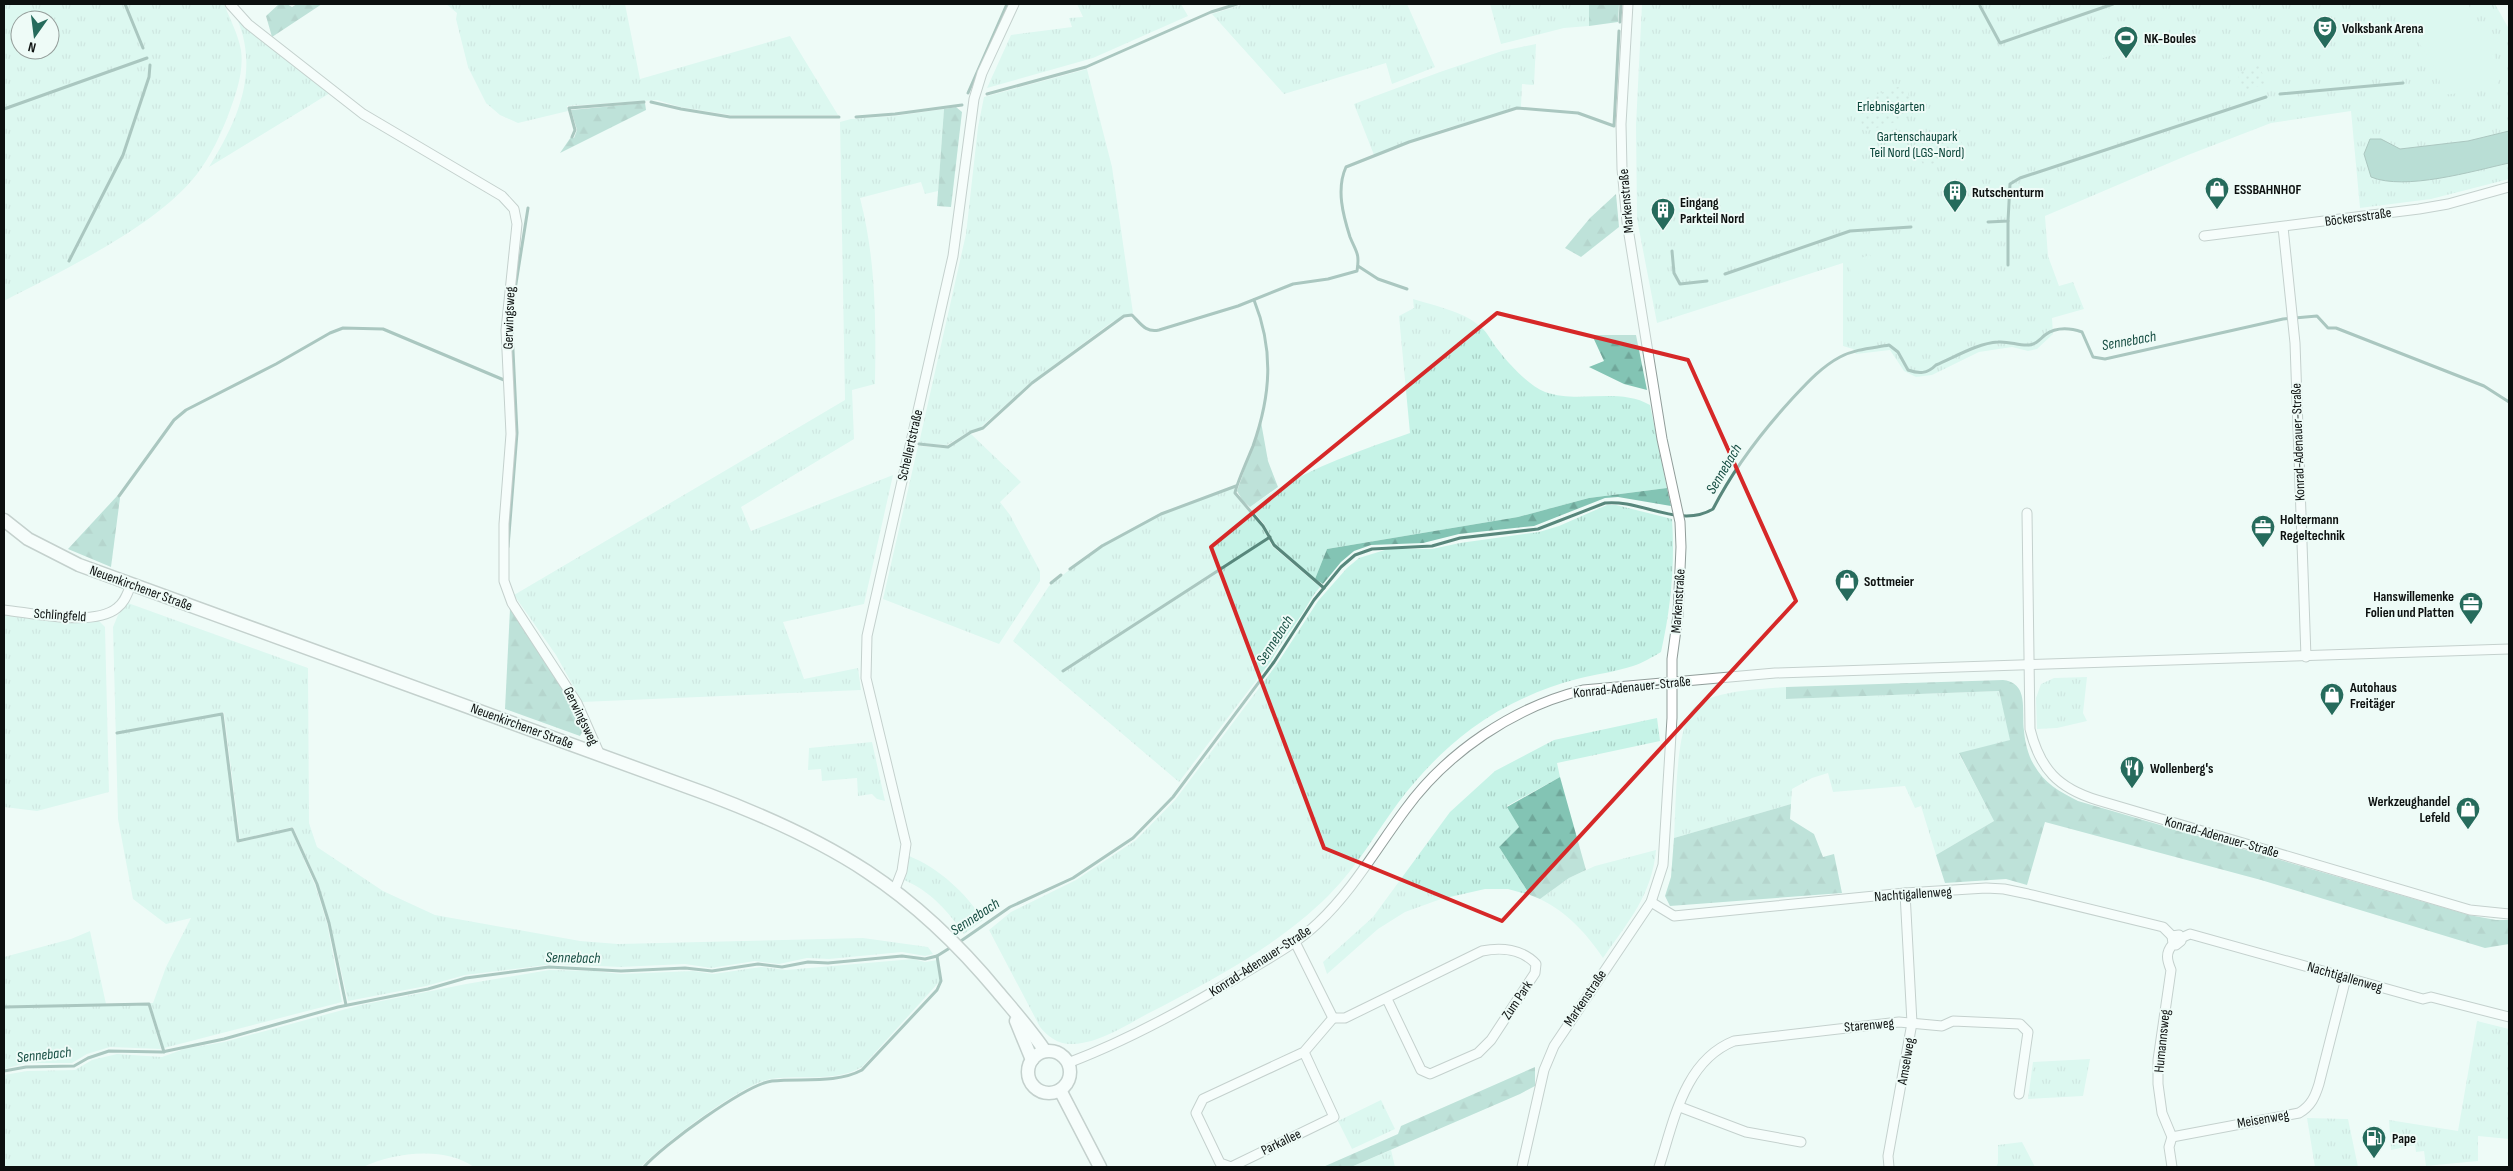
<svg xmlns="http://www.w3.org/2000/svg" width="2513" height="1171" viewBox="0 0 2513 1171" font-family="'Sofia Sans Condensed',sans-serif">
	<style>
		.grass { fill: url(#grass-tufts); fill-rule: evenodd }
		.forest { fill: url(#forest-firs) }
		.garden { fill: url(#garden-dots) }
		.pitch { fill: #c6f3e7 }
		.water { fill: #79baaa; stroke: #58877c }
		.lines { fill: none; stroke-linecap: round; stroke-linejoin: round }
		.stream { stroke: #58877c; stroke-width: 3 }
		.street-casing { stroke: #919d9a; stroke-width: 11 }
		.secondary-casing { stroke: #919d9a; stroke-width: 15 }
		.street { stroke: #fff; stroke-width: 9 }
		.secondary { stroke: #fff; stroke-width: 12 }
		.marked { fill: none; stroke: #d62828; stroke-width: 4; stroke-linejoin: round }
		.labels { text-anchor: middle; dominant-baseline: central; stroke-width: 4; stroke-linejoin: round; paint-order: stroke }
		.poi-label { font-size: 14px; font-weight: bold; fill: #0c100f; stroke: #eefbf7; text-anchor: start }
		.park-label { font-size: 14px; fill: #084338; stroke: #eefbf7 }
		.street-label { font-size: 14px; fill: #0c100f; stroke: #eefbf7 }
		.water-label { font-size: 15px; font-style: italic; fill: #174e43; stroke: #eefbf7 }
	</style>
	<defs>
		<pattern id="grass-tufts" width="24" height="20" patternUnits="userSpaceOnUse" patternTransform="scale(1.25)"><rect width="24" height="20" fill="#c6f3e7"/><path d="M3 7l-1-3M5 7V3M7 7l1-3M15 17l-1-3M17 17v-4M19 17l1-3" fill="none" stroke="#a9cfc5"/></pattern>
		<pattern id="forest-firs" width="22" height="20" patternUnits="userSpaceOnUse" patternTransform="scale(1.25)"><rect width="22" height="20" fill="#83c4b4"/><path d="M5 1l3.5 6h-7zM16 11l3.5 6h-7z" fill="#70a79a"/></pattern>
		<pattern id="garden-dots" width="8" height="8" patternUnits="userSpaceOnUse" patternTransform="scale(1.25)"><rect width="8" height="8" fill="#c6f3e7"/><path d="M2 2h.1M6 6h.1" fill="none" stroke="#a9cfc5" stroke-width="1.8" stroke-linecap="round"/></pattern>
	</defs>
	<rect width="100%" height="100%" fill="#eefbf7"/>
	<g class="grass">
		<path d="M4,4H224C230,19 238,34 241,50C244,72 236,94 229,113C221,134 211,156 197,174C156,227 63,270 4,301ZM20,20H50V50H20Z"/>
		<path d="M446,4H625L640,79L790,36L838,115H730L680,107L657,100L567,106L568,111L518,123L500,115L486,103L468,67L456,19L457,13Z"/>
		<path d="M1077,4H1181L1188,16L1093,58L987,88L1011,35L1072,27L1069,18L1083,17Z"/>
		<path d="M1244,4H1407L1435,67L1392,84L1386,63L1284,94L1212,14Z"/>
		<path d="M1490,4H1589V26L1564,28L1501,44Z"/>
		<path d="M1642,4H2495L2509,29V131L2468,141L2400,149L2381,139H2370L2454,175L2509,163V179L2431,199L2360,208L2351,111L2271,123L2188,155L2045,216L2048,256L2059,286L2073,282L2084,309L2052,318L2053,334L2037,349L2028,351L2012,347L1979,352L1932,375L1916,377L1904,371L1890,350L1856,354L1853,349L1843,346V263L1657,323L1637,219L1636,125Z"/>
		<path d="M238,21L330,93L209,167C237,122 259,73 238,21Z"/>
		<path d="M1536,44L1534,85L1522,84L1521,107L1440,130L1374,155L1354,104L1440,72L1502,51Z"/>
		<path d="M1087,69L1112,167L1133,313L1112,322L1031,382L981,427L970,431L947,445L919,443L966,234L978,127L984,97Z"/>
		<path d="M944,109L938,191L925,194L921,182L860,198C876,260 876,320 875,384L852,390L854,439L741,507L751,531L893,475L864,604L783,622L804,679L858,668L861,690L582,702L556,655L514,595L845,400L840,122L851,119L895,116Z"/>
		<path d="M1413,299C1435,306 1463,311 1481,327C1488,333 1493,344 1499,351C1510,365 1528,385 1545,392C1578,404 1618,387 1650,405L1667,488L1589,498L1518,517L1327,549L1315,579L1275,544L1264,524L1250,507C1297,472 1356,452 1410,433L1399,316L1414,308Z"/>
		<path d="M971,434L1021,482L1000,502L1010,515L1040,571V581L999,644L883,599L918,446L948,448Z"/>
		<path d="M1235,486L1234,493L1262,527L1272,546L1320,587C1311,597 1307,607 1300,617C1290,632 1279,645 1271,661L1179,782L1013,641L1049,586L1102,544L1157,515Z"/>
		<path d="M1607,505H1616L1672,519C1675,564 1671,608 1661,652C1652,657 1643,663 1633,666C1615,672 1596,674 1577,679C1539,689 1502,706 1471,729C1444,749 1418,776 1398,803C1375,834 1357,867 1329,895C1278,946 1211,981 1147,1014C1125,1026 1099,1043 1073,1044C1059,1045 1048,1037 1040,1027L989,930L1011,912L1076,880L1136,840L1175,800L1277,664L1318,601L1347,568L1359,558L1388,549H1432L1460,543L1539,532L1559,526Z"/>
		<path d="M128,603L308,668L309,823L317,847L383,891L435,915L580,941L618,944L863,938L928,947L933,954L925,956L902,952L829,959L807,958L779,964L755,961L711,968L685,964L620,967L554,964L465,975L426,986L348,1001L330,923L318,883L293,827L240,839L224,713L221,712L237,843L291,830L315,885L327,923L342,1002L164,1048L150,1003H153L166,967L191,918L166,924L133,899L118,819L113,627L118,615Z"/>
		<path d="M4,615L99,621L105,627L109,792L37,811L4,807Z"/>
		<path d="M2087,677L2083,713L2087,721L2057,728L2037,729L2036,698L2041,684L2054,678Z"/>
		<path d="M1786,687L1787,699L1999,691L2011,740L1959,754L1994,821L1936,855L1921,806L1915,808L1905,786L1833,792L1828,773L1812,778L1792,789L1791,804L1674,838C1676,811 1675,725 1694,708C1711,690 1762,689 1786,687Z"/>
		<path d="M1657,718L1660,741L1557,763L1560,777L1507,806L1519,827L1499,847L1530,895L1508,889H1485L1441,899L1405,912L1378,929L1327,974L1323,962L1373,917L1450,812L1495,771L1554,740Z"/>
		<path d="M872,742L885,801L877,799L872,794L858,796L857,778L822,781L821,769L808,770L809,748Z"/>
		<path d="M1656,850C1652,895 1628,922 1603,958C1586,933 1568,913 1540,899L1569,878L1595,866Z"/>
		<path d="M909,856C939,868 966,893 983,920L964,934C948,911 930,891 904,880Z"/>
		<path d="M90,931L106,1004L4,1006V957L71,939Z"/>
		<path d="M913,959L925,962L937,960L940,981L862,1067C835,1083 801,1074 771,1079C741,1084 663,1144 641,1167H474C445,1146 394,1152 363,1167H4V1075L27,1071L75,1070L92,1060L117,1054L162,1057L184,1049L224,1042L361,1005L466,984L549,970L594,971L621,974L693,971L713,974L761,967L786,970Z"/>
		<path d="M148,1005L161,1049L110,1047L87,1054L72,1063H26L4,1069V1008Z"/>
		<path d="M2477,1021L2509,1029V1139L2478,1136V1161L2426,1166L2424,1151L2416,1152L2415,1145L2391,1150L2389,1120L2458,1131Z"/>
		<path d="M2090,1059L2083,1096L2028,1099L2033,1062Z"/>
		<path d="M1381,1100L1395,1129L1352,1149L1338,1121Z"/>
		<path d="M2307,1118L2348,1119L2358,1167H2315Z"/>
		<path d="M2022,1142L2035,1167H1996L1998,1163V1145Z"/>
		<path d="M1391,1150L1395,1167H1351Z"/>
	</g>
	<g class="forest">
		<path d="M279,4H287L292,7L297,4H322L272,37L266,16Z"/>
		<path d="M1589,4H1619L1618,22L1589,26Z"/>
		<path d="M645,103L646,110L560,153L571,137L574,138L577,130L571,110Z"/>
		<path d="M956,107L962,112L951,207L937,206L944,109Z"/>
		<path d="M1616,194L1619,227L1581,257L1565,248L1590,218Z"/>
		<path d="M1592,335H1636L1647,390L1624,384L1589,367L1604,361Z"/>
		<path d="M1261,422L1268,461L1278,487L1250,507L1243,501L1237,491Z"/>
		<path d="M1667,488L1671,506L1618,497L1605,498L1534,526L1459,534L1423,543L1371,545L1354,551L1341,562L1323,584L1315,579L1327,549L1518,517L1589,498Z"/>
		<path d="M118,495L120,498L111,567L68,549Z"/>
		<path d="M510,609L574,707L583,731L580,736L505,709Z"/>
		<path d="M2003,680C2030,683 2021,712 2024,731C2025,742 2028,755 2034,765C2044,783 2060,792 2078,801L2469,915L2496,920H2509V944L2485,948L2261,880L2045,822L2027,885L2006,879L1945,883L1936,855L1994,821L1959,753L2010,740L1999,691L1786,699V687Z"/>
		<path d="M1560,777L1586,870L1569,878L1540,899L1530,895L1499,847L1519,827L1507,807Z"/>
		<path d="M1791,804L1790,819L1814,834L1823,857L1834,854L1842,893L1670,906L1665,896L1671,877L1674,838Z"/>
		<path d="M1535,1067V1086L1520,1094L1351,1167H1323L1398,1134L1401,1126Z"/>
	</g>
	<g class="garden">
		<path d="M2260,65L2265,84L2244,91L2237,73Z"/>
		<path d="M1898,87L1907,89L1913,113L1911,117L1867,131L1863,129L1857,105L1860,100Z"/>
		<path d="M1954,129L1959,131L1964,151L1961,155L1925,166C1919,161 1916,148 1918,141Z"/>
	</g>
	<g class="pitch">
		<path d="M2394,4H2468L2495,55L2498,89L2441,95L2439,74Z"/>
		<path d="M2163,18L2166,20L2169,36L2100,59C2095,53 2094,46 2095,39Z"/>
		<path d="M1870,255L1874,269L1852,276L1848,262Z"/>
	</g>
	<path class="water" d="M2509,131V163C2473,171 2405,191 2371,177L2364,154L2370,139H2381L2400,149L2468,141Z"/>
	<g class="lines">
		<g class="stream">
			<path d="M125,4L143,48"/>
			<path d="M1980,6L2000,43L2113,4"/>
			<path d="M1620,22L1621,4"/>
			<path d="M968,93L1007,4"/>
			<path d="M987,94L1086,67L1211,12L1237,4"/>
			<path d="M2280,94L2403,83"/>
			<path d="M651,102L681,109L730,117H839"/>
			<path d="M4,109L147,58"/>
			<path d="M856,117L895,114L962,105"/>
			<path d="M572,137L575,130L569,108L644,102"/>
			<path d="M1988,222L2008,221L2010,184L2020,178L2266,97"/>
			<path d="M1672,251L1674,273L1680,284L1707,281"/>
			<path d="M69,261L123,155L149,77L150,65"/>
			<path d="M2008,265V221"/>
			<path d="M1358,266L1378,279L1407,289"/>
			<path d="M1725,274L1850,231L1911,227"/>
			<path d="M1254,300C1274,350 1271,395 1253,446C1249,456 1236,485 1235,493L1263,526L1274,545L1324,588"/>
			<path d="M919,444L948,447L971,432L983,428L1032,383L1124,316L1132,315C1141,324 1146,333 1159,330L1238,306L1293,284L1328,279L1357,271C1360,253 1356,252 1350,237C1343,215 1336,189 1346,167L1409,142L1517,108L1578,113L1614,126L1619,31"/>
			<path d="M119,496L174,420L186,410L276,364L330,333L343,328L383,329L504,380"/>
			<path d="M508,547L517,433L512,330L514,296L528,208"/>
			<path d="M1070,569L1102,546L1161,514L1236,486"/>
			<path d="M1051,583L1061,575"/>
			<path d="M1063,671L1270,537"/>
			<path d="M117,733L222,714L238,841L292,829L317,884L329,923L346,1005"/>
			<path d="M958,943L1010,907L1073,878L1133,838L1173,797L1274,662L1314,600L1341,567L1355,555L1372,549L1432,546L1460,538L1538,529L1605,503C1640,499 1680,529 1713,509C1734,468 1760,434 1791,400C1806,384 1821,367 1840,357C1855,349 1873,348 1889,345L1898,352L1908,370C1919,374 1927,374 1936,365C1955,357 1978,343 1998,342C2009,341 2019,346 2029,345C2036,345 2040,339 2045,335C2056,327 2070,328 2082,332L2093,357L2105,359L2283,319L2317,316L2328,328H2336L2484,386L2509,402"/>
			<path d="M4,1007L149,1004L164,1052"/>
			<path d="M4,1071L26,1067L74,1066L88,1058L109,1051L162,1052L224,1039L338,1007L428,989L466,978L549,967L621,971L685,968L712,971L758,964L782,967L808,962L828,963L902,956L925,959L937,956L953,946"/>
			<path d="M644,1167C662,1146 746,1084 772,1081C802,1078 836,1084 862,1070L937,990L941,981L937,956"/>
		</g>
		<defs>
			<g id="street">
				<path d="M230,4L248,24L363,114L502,196L514,209L517,224L506,330L511,434L504,524V581L512,603L577,703L600,755"/>
				<path d="M2283,227L2295,343L2306,657"/>
				<path d="M2204,236L2419,209L2448,204L2509,187"/>
				<path d="M2027,513L2030,729C2040,769 2058,788 2097,800L2470,910L2509,914"/>
				<path d="M4,610C33,613 94,627 117,608C125,602 127,594 131,585"/>
				<path d="M895,889L902,871L906,844L866,678L867,636L953,256L974,99L982,73L1014,4"/>
				<path d="M1651,902L1674,916L1905,893L1986,888L2004,889L2028,894L2163,927L2172,936"/>
				<path d="M2181,938L2190,934L2423,999L2431,997L2509,1017"/>
				<path d="M1295,942L1333,1018"/>
				<path d="M1333,1018H1345L1482,951C1501,947 1522,949 1536,964L1535,973L1491,1040L1478,1053L1430,1074L1421,1070L1387,999"/>
				<path d="M1304,1052L1334,1117L1231,1167L1220,1163L1196,1113L1203,1099L1304,1052L1333,1018"/>
				<path d="M1068,1063C1131,1039 1189,1007 1246,972C1271,957 1297,943 1318,923C1353,890 1376,849 1405,810C1447,752 1514,707 1583,690L1775,673L2509,649"/>
				<path d="M1680,1107L1746,1132L1801,1142"/>
				<path d="M2172,1137L2299,1113C2311,1106 2315,1097 2319,1084L2346,978"/>
				<path d="M1522,1167L1544,1070L1554,1046L1651,902L1663,865L1672,718V659L1678,615L1681,547L1680,522L1662,439L1627,222L1622,169L1621,124L1628,4"/>
				<path d="M1659,1167C1674,1121 1684,1061 1734,1041L1899,1022L1942,1026L1953,1021L2020,1024L2028,1032L2019,1094"/>
				<path d="M1889,1167L1888,1156L1912,1023L1905,893"/>
				<path d="M2172,1167L2169,1147L2172,1137L2162,1113L2158,1084V1060L2171,970C2167,960 2165,953 2173,944L2176,945L2181,941L2179,935L2172,936L2173,944"/>
			</g>
			<g id="secondary">
				<path d="M4,520L28,539L79,565L707,794C832,841 912,888 998,992C1014,1011 1031,1030 1045,1051"/>
				<path d="M1016,1021L1032,1060"/>
				<circle cx="1049" cy="1072" r="21"/>
				<path d="M1060,1090L1100,1167"/>
			</g>
		</defs>
		<use href="#street" class="street-casing"/>
		<use href="#secondary" class="secondary-casing"/>
		<use href="#street" class="street"/>
		<use href="#secondary" class="secondary"/>
	</g>
	<path d="M0 0H2513V1171H0ZM1497,313L1688,360L1796,601L1502,921L1324,848L1211,547Z" fill="#eefbf7" fill-opacity=".55" fill-rule="evenodd"/>
	<path class="marked" d="M1497,313L1688,360L1796,601L1502,921L1324,848L1211,547Z"/>
	<defs>
		<symbol id="theatre-pin" viewBox="-11 -11 22 30"><path d="M0 17L-7.5 6A9.5 9.5 0 1 1 7.5 6Z" fill="#266b5c" stroke="#eefbf7"/><path d="M-5-5.5Q0-4 5-5.5V0Q5 5 0 6Q-5 5-5 0ZM-3.3-2.5H-1v1.5H-3.3ZM1-2.5H3.3v1.5H1ZM-2.8 1Q0 5.5 2.8 1Z" fill="#fff"/></symbol>
		<symbol id="stadium-pin" viewBox="-11 -11 22 30"><path d="M0 17L-7.5 6A9.5 9.5 0 1 1 7.5 6Z" fill="#266b5c" stroke="#eefbf7"/><path d="M0-5a6.5 5 0 1 0 0 10a6.5 5 0 1 0 0-10ZM-3.5-1.8h7v3.6h-7Z" fill="#fff"/></symbol>
		<symbol id="shop-pin" viewBox="-11 -11 22 30"><path d="M0 17L-7.5 6A9.5 9.5 0 1 1 7.5 6Z" fill="#266b5c" stroke="#eefbf7"/><path d="M-5-2.5h2.3a2.7 3.5 0 0 1 5.4 0H5L5.5 6h-11ZM-1.5-2.5h3a1.5 2.3 0 0 0-3 0Z" fill="#fff"/></symbol>
		<symbol id="building-pin" viewBox="-11 -11 22 30"><path d="M0 17L-7.5 6A9.5 9.5 0 1 1 7.5 6Z" fill="#266b5c" stroke="#eefbf7"/><path d="M-4-6H4V6H1V3H-1V6H-4ZM-2.5-4.3h1.7v1.8h-1.7ZM.8-4.3h1.7v1.8H.8ZM-2.5-1h1.7V.8h-1.7ZM.8-1h1.7V.8H.8Z" fill="#fff"/></symbol>
		<symbol id="office-pin" viewBox="-11 -11 22 30"><path d="M0 17L-7.5 6A9.5 9.5 0 1 1 7.5 6Z" fill="#266b5c" stroke="#eefbf7"/><path d="M-6-3h4V-5.5h4V-3h4V5H-6ZM-1-4.5V-3h2v-1.5ZM-6 0V1H6V0Z" fill="#fff"/></symbol>
		<symbol id="restaurant-pin" viewBox="-11 -11 22 30"><path d="M0 17L-7.5 6A9.5 9.5 0 1 1 7.5 6Z" fill="#266b5c" stroke="#eefbf7"/><path d="M-5-6h1v4h1v-4h1v4h1v-4h1v5L-1.5 .5V6h-2V.5L-5-1ZM5-6V6H3V1.5H1.5Q1.5-4 5-6Z" fill="#fff"/></symbol>
		<symbol id="fuel-pin" viewBox="-11 -11 22 30"><path d="M0 17L-7.5 6A9.5 9.5 0 1 1 7.5 6Z" fill="#266b5c" stroke="#eefbf7"/><path d="M-5.5-6h7V0h2V4h1.3V-2.5L3-4.5l.8-.8L6-3V5H2.5V1h-1V6h-7ZM-4.2-4.7v3.2H.2V-4.7Z" fill="#fff"/></symbol>
	</defs>
	<g fill-rule="evenodd">
		<use href="#theatre-pin" x="2311" y="14" width="28" height="38"/>
		<use href="#stadium-pin" x="2112" y="24" width="28" height="38"/>
		<use href="#shop-pin" x="2203" y="175" width="28" height="38"/>
		<use href="#building-pin" x="1941" y="178" width="28" height="38"/>
		<use href="#building-pin" x="1649" y="196" width="28" height="38"/>
		<use href="#office-pin" x="2249" y="513" width="28" height="38"/>
		<use href="#shop-pin" x="1833" y="567" width="28" height="38"/>
		<use href="#office-pin" x="2457" y="590" width="28" height="38"/>
		<use href="#shop-pin" x="2318" y="681" width="28" height="38"/>
		<use href="#restaurant-pin" x="2118" y="754" width="28" height="38"/>
		<use href="#shop-pin" x="2454" y="795" width="28" height="38"/>
		<use href="#fuel-pin" x="2360" y="1124" width="28" height="38"/>
	</g>
	<g class="labels">
		<g class="poi-label">
			<text x="2342" y="28">Volksbank Arena</text>
			<text x="2144" y="38">NK-Boules</text>
			<text x="2234" y="189">ESSBAHNHOF</text>
			<text x="1972" y="192">Rutschenturm</text>
			<text x="1680" y="202">Eingang<tspan x="1680" dy="16">Parkteil Nord</tspan></text>
			<text x="2280" y="519">Holtermann<tspan x="2280" dy="16">Regeltechnik</tspan></text>
			<text x="1864" y="581">Sottmeier</text>
			<text x="2454" y="596" text-anchor="end">Hanswillemenke<tspan x="2454" dy="16">Folien und Platten</tspan></text>
			<text x="2350" y="687">Autohaus<tspan x="2350" dy="16">Freitäger</tspan></text>
			<text x="2150" y="768">Wollenberg's</text>
			<text x="2450" y="801" text-anchor="end">Werkzeughandel<tspan x="2450" dy="16">Lefeld</tspan></text>
			<text x="2392" y="1138">Pape</text>
		</g>
		<g class="park-label">
			<text x="1891" y="106">Erlebnisgarten</text>
			<text x="1917" y="136">Gartenschaupark<tspan x="1917" dy="16">Teil Nord (LGS-Nord)</tspan></text>
		</g>
		<g class="street-label">
			<text transform="translate(1626 201) rotate(-95)">Markenstraße</text>
			<text transform="translate(2358 217) rotate(-8)">Böckersstraße</text>
			<text transform="translate(509 318) rotate(-88)">Gerwingsweg</text>
			<text transform="translate(2298 442) rotate(-92)">Konrad-Adenauer-Straße</text>
			<text transform="translate(910 445) rotate(-77)">Schellertstraße</text>
			<text transform="translate(141 588) rotate(20)">Neuenkirchener Straße</text>
			<text transform="translate(1678 601) rotate(-86)">Markenstraße</text>
			<text transform="translate(60 615) rotate(4)">Schlingfeld</text>
			<text transform="translate(1632 687) rotate(-6)">Konrad-Adenauer-Straße</text>
			<text transform="translate(581 716) rotate(64)">Gerwingsweg</text>
			<text transform="translate(522 726) rotate(20)">Neuenkirchener Straße</text>
			<text transform="translate(2222 837) rotate(16)">Konrad-Adenauer-Straße</text>
			<text transform="translate(1913 894) rotate(-4)">Nachtigallenweg</text>
			<text transform="translate(1260 961) rotate(-33)">Konrad-Adenauer-Straße</text>
			<text transform="translate(2345 977) rotate(16)">Nachtigallenweg</text>
			<text transform="translate(1585 998) rotate(-56)">Markenstraße</text>
			<text transform="translate(1517 1000) rotate(-56)">Zum Park</text>
			<text transform="translate(1869 1025) rotate(-5)">Starenweg</text>
			<text transform="translate(2162 1041) rotate(-84)">Humannsweg</text>
			<text transform="translate(1906 1061) rotate(-80)">Amselweg</text>
			<text transform="translate(2263 1119) rotate(-10)">Meisenweg</text>
			<text transform="translate(1281 1142) rotate(-26)">Parkallee</text>
		</g>
		<g class="water-label">
			<text transform="translate(2129 341) rotate(-10)">Sennebach</text>
			<text transform="translate(1724 469) rotate(-59)">Sennebach</text>
			<text transform="translate(1275 640) rotate(-57)">Sennebach</text>
			<text transform="translate(975 917) rotate(-33)">Sennebach</text>
			<text transform="translate(573 958) rotate(1)">Sennebach</text>
			<text transform="translate(44 1055) rotate(-6)">Sennebach</text>
		</g>
	</g>
	<rect width="2513" height="1171" fill="none" stroke="#0c100f" stroke-width="10"/>
	<g transform="translate(35 35) rotate(194)"><circle r="24" fill="#eefbf7" stroke="#949d9a"/>
	<path d="M0-4L9 19L0 12L-9 19Z" fill="#266b5c"/>
	<text y="-8" font-size="14" font-weight="bold" text-anchor="middle" fill="#0c100f">N</text>
	</g>
</svg>
